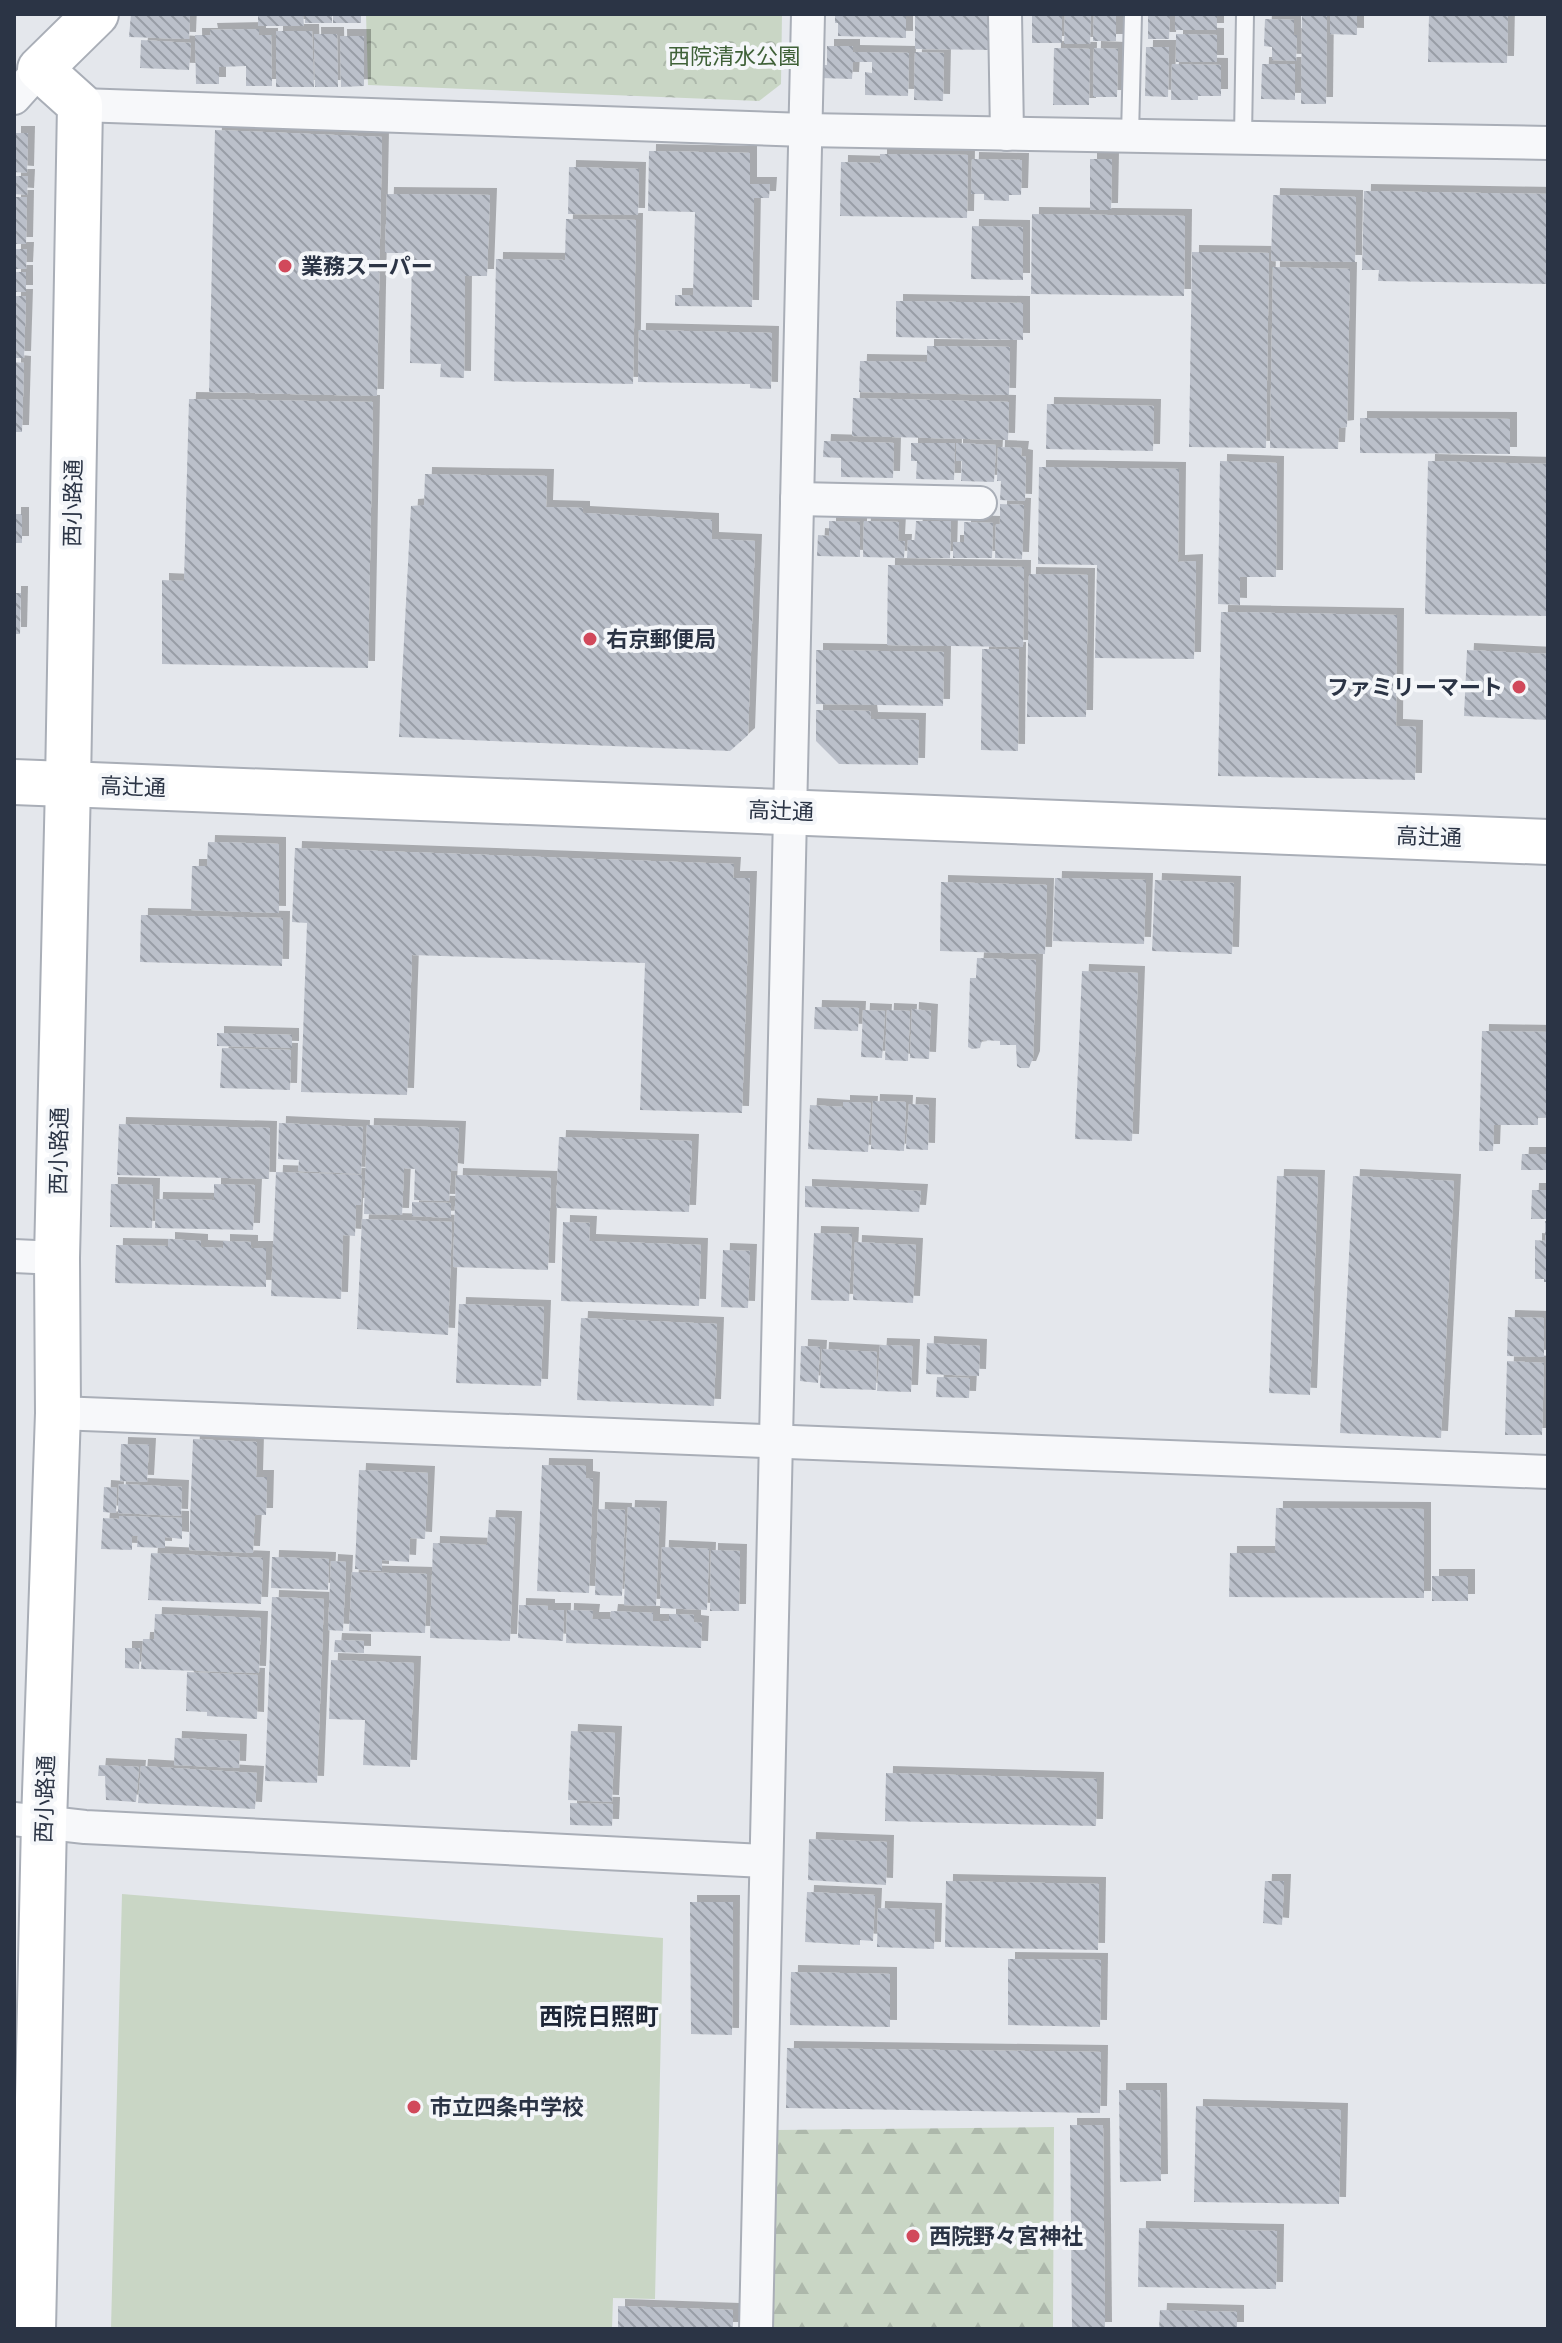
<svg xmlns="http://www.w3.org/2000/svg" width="1562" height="2343" viewBox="0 0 1562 2343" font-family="'DejaVu Sans','Noto Sans JP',sans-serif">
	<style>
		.grass { fill: #c9d6c5 }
		.forest { fill: url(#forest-firs) }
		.park { fill: url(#park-crowns) }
		.building { fill: url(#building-back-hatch); filter: url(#shadow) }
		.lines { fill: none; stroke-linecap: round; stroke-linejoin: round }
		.lane-casing { stroke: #a9aeb7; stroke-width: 20 }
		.street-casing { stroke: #a9aeb7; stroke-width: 36 }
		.secondary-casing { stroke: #a9aeb7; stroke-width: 48 }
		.lane { stroke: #f7f8fa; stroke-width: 16 }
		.street { stroke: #f7f8fa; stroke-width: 32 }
		.secondary { stroke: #fff; stroke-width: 44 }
		.poi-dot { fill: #d1495b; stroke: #f4f6f9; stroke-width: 3 }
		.labels { text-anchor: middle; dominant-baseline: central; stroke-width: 8; stroke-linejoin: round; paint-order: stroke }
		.park-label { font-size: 22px; fill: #3f6138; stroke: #f4f6f9 }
		.poi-label { font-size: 22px; font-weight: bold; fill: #2b3445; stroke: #f4f6f9; text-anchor: start }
		.street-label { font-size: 22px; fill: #2b3445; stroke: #f4f6f9 }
		.neighbourhood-label { font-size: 24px; font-weight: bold; fill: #1d2536; stroke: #f4f6f9 }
	</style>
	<defs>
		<pattern id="forest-firs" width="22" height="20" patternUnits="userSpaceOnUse" patternTransform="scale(2)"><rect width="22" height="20" fill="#c9d6c5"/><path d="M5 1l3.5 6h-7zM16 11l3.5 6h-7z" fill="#adb8ab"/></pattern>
		<pattern id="park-crowns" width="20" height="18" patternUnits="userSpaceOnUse" patternTransform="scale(2)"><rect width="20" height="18" fill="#c9d6c5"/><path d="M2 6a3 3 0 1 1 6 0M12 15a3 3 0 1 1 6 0" fill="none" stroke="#adb8ab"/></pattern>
		<pattern id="building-back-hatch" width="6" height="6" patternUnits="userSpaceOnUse" patternTransform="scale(2)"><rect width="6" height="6" fill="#bbc0ca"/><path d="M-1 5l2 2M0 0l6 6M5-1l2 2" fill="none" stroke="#989da6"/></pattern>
		<filter id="shadow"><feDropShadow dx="7" dy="-7" stdDeviation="0" flood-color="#0004"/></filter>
	</defs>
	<rect width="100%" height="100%" fill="#e4e7ec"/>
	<path class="grass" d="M122,1894L663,1938L655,2299L613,2298L612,2329H111Z"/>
	<path class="forest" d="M1054,2127L1053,2329H769L775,2130Z"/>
	<path class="park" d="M366,14H782L781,84L759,101L368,85Z"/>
	<g class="building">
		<path d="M131,14H190L189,39L129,37Z"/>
		<path d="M258,14H303L304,26H258Z"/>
		<rect x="305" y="14" width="27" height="9"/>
		<rect x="333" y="14" width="28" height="9"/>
		<path d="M835,14H906V38L838,36V23H835Z"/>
		<path d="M915,14H993L992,50L915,49Z"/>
		<rect x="1032" y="14" width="30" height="29"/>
		<path d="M1065,14H1091L1090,44H1064Z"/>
		<path d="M1094,14H1116V41H1093Z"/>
		<path d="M1148,14H1170L1169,39H1148Z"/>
		<rect x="1175" y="14" width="42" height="16"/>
		<path d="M1302,14H1327L1326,104H1301Z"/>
		<path d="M1330,14H1357V35L1330,34Z"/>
		<path d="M1429,14H1508L1507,63L1428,62Z"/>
		<path d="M1265,19L1294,20V35H1297L1296,61L1272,60V47L1264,46Z"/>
		<path d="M259,29V35H271L272,86H246V66L219,67V84H196L195,35H211L210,30Z"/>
		<path d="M276,31H312L314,87H276Z"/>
		<path d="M314,34H337L338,87H315Z"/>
		<path d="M1176,34L1217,35V62H1176Z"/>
		<path d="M340,36H364V86L341,87Z"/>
		<path d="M141,40L191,43L189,70L140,68Z"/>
		<path d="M827,46H853V52L909,53L908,96L865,95V72L872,73V62H853L852,79L821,78V65H827Z"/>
		<path d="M1146,47H1169L1168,97L1145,96Z"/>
		<path d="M1054,48L1090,49L1089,105H1053Z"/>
		<path d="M1094,48L1118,49L1117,97H1093Z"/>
		<path d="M915,52L944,53L943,101L914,100Z"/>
		<path d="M1172,64L1221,65V96H1198V100H1171Z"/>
		<path d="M1262,64H1295V100L1261,99Z"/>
		<path d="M215,130L382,137L377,396L209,392Z"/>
		<path d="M14,133H28L27,173L14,172Z"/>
		<path d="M649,151L750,153V184H770L769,198H754L752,307L675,306V295H693L695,212L648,211Z"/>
		<path d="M880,154L968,155L967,218L840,216L841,162L880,163Z"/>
		<path d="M972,159L1022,160L1021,195H1009V201L984,200V194H971Z"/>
		<path d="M1090,159H1112L1111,210H1090Z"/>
		<path d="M569,167L639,169L638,215L568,214Z"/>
		<path d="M14,176H28L27,195L14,194Z"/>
		<path d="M1364,191L1548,194V284L1378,281L1379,270H1362Z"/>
		<path d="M387,194L490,195L487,276H465L464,378L440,377L441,364L410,363L412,253H385Z"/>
		<path d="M1273,195L1356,197L1355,262L1271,261Z"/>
		<path d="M14,197H27L26,244H14Z"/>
		<path d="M1032,214L1185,216L1184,296L1031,294Z"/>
		<path d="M566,219L636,220L633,384L494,381L496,259L565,260Z"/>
		<path d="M972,226L1023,227V280L971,279Z"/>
		<path d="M14,249H27L26,269H14Z"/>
		<path d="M1192,252L1269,253L1266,448L1189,447Z"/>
		<path d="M1273,267L1350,269L1347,427L1339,428L1338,449L1270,448Z"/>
		<rect x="14" y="272" width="12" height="20"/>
		<path d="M14,296H26L24,358H14Z"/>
		<path d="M896,301L1023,303V340L896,337Z"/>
		<path d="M639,330L772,333L771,389L750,388V384L638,382Z"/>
		<path d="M927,346L1010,347L1009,395L859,392L860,361L927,362Z"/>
		<path d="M14,362L24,363L22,432H14Z"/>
		<path d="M853,398L1009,402L1008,440L852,436Z"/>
		<path d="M189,399L373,402L368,668L162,664V580L184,581Z"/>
		<path d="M1047,404L1154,406L1153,451L1046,449Z"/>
		<path d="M1360,418L1510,419V454L1360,453Z"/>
		<path d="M824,441L894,443L893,478L841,477V458L823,457Z"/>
		<path d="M911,443H955L954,480L916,479L917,461H911Z"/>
		<path d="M956,443L996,445L994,482L961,481L962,461H956Z"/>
		<path d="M998,447L1022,448L1021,456L1026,457L1025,501L1000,500L1001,481H997Z"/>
		<path d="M1220,461L1277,463L1276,577H1240V605L1218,604Z"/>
		<path d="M1428,461L1548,464V616L1425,614Z"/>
		<path d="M1039,467L1179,469L1178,562L1196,561L1194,659L1095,658L1097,565L1038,564Z"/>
		<path d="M425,474L547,476L546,507L583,508V513L712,520V539L755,541L748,735L730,751L399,737L411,506L424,505Z"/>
		<path d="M1000,504L1024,505L1022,559L995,558L996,524H1000Z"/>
		<rect x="14" y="514" width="8" height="29"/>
		<path d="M829,521L860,522V557L817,556L818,535L829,536Z"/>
		<path d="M864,521L899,522L898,541H905L904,558L863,557Z"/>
		<path d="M916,521H951L950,558H907L908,540H915Z"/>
		<path d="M964,522L993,523L992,558H953V542H964Z"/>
		<path d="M888,565L1024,567L1023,647L887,645Z"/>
		<path d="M1029,574L1088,575L1086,717H1027Z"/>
		<path d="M14,593H21L20,634H14Z"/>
		<path d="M1221,612L1397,615L1396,726L1416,727L1415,780L1218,776Z"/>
		<path d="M982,649H1019L1018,751L981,750Z"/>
		<path d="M816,650L944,652L943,706L816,704Z"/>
		<path d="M1467,650L1548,654V720L1464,716Z"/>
		<path d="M816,710L870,711L871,719L919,720L918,765L839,764L816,741Z"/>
		<path d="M208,842L279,844V913L191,910L192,866H207Z"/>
		<path d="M295,848L734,864L733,878H750L742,1113L640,1110L645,963L412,955L407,1095L301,1092L307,923L292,922Z"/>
		<path d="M1055,878L1146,880L1144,944L1053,941Z"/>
		<path d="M1155,880L1234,883L1232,954L1152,951Z"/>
		<path d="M941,882L1047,885L1045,954L940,951Z"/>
		<path d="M141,915L283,918L282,966L140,962Z"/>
		<path d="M977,958L1036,960L1033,1058L1029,1068H1020L1017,1066L1016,1045H1000V1041L982,1040L980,1048L972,1049L968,1047L970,978H976Z"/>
		<path d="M1082,971L1138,973L1132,1141L1075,1139Z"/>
		<path d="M815,1007L859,1008L858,1031L814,1029Z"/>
		<path d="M912,1009L931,1011L929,1059L910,1058Z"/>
		<path d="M863,1010L885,1011L882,1058L861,1057Z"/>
		<path d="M887,1010L910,1011L908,1061L885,1060Z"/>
		<path d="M1482,1031L1548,1032V1118L1538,1117V1125H1494L1493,1151H1479Z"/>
		<path d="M217,1033L292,1035V1048L217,1046Z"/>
		<path d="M222,1048L291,1050L290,1090L220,1088Z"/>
		<path d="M873,1101L906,1102L904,1151L871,1149Z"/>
		<path d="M843,1102L871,1103L868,1152L808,1149L810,1105L843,1107Z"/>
		<path d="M909,1104L929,1105L928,1150L906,1149Z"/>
		<path d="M279,1123L363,1127L361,1174L298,1171L299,1160L278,1159Z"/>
		<path d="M119,1124L270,1128L269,1179L117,1175Z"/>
		<path d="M367,1125L459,1128L457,1171L451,1170L449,1201L414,1200L415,1169L404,1168L402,1215L364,1214Z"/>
		<path d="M559,1137L692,1141L689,1212L556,1208Z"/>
		<path d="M1522,1154H1548V1170H1521Z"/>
		<path d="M276,1172L362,1175L361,1205H356L355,1236L343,1235L341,1299L271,1296Z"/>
		<path d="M456,1175L551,1178L548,1270L453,1267Z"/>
		<path d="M1277,1176L1318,1177L1310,1395L1269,1393Z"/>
		<path d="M1353,1176L1454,1181L1441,1438L1340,1433Z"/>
		<path d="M111,1184L153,1185L152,1228L110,1227Z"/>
		<path d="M214,1184L255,1185L253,1230L155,1228L156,1199L214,1200Z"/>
		<path d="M805,1186L921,1191L919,1212L805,1207Z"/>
		<path d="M1532,1190H1548V1219H1531Z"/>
		<path d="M412,1202L451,1203V1218L412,1216Z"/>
		<path d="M362,1219L452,1222L448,1335L357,1329Z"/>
		<path d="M1545,1221H1548V1282H1544V1279H1535V1240L1545,1241Z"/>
		<path d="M563,1222L590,1223L589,1241L701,1245L699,1306L561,1301Z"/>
		<path d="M814,1233L852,1234L849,1301L811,1300Z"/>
		<path d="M168,1239L201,1241V1247L223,1248V1241L251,1242V1248H266V1287L115,1283L116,1245L168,1246Z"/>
		<path d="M855,1242L916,1245L913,1303L853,1300Z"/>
		<path d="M723,1250L750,1251L748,1308L721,1307Z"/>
		<path d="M459,1304L544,1307L541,1386L456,1383Z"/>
		<path d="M1508,1317L1544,1318V1357L1507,1356Z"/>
		<path d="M581,1318L717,1324L714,1406L577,1400Z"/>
		<path d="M927,1343L980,1346L979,1376L926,1374Z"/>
		<path d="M880,1345L913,1346L911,1392L877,1391Z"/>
		<path d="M801,1346L820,1347L818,1383L800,1381Z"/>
		<path d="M822,1349L877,1352L876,1390L820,1388Z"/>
		<path d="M1507,1361L1544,1363L1542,1435H1505Z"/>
		<path d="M937,1377L970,1378L969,1398L936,1397Z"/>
		<path d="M193,1439L257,1442L256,1477H267L266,1515H255L253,1553L189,1550Z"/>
		<path d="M121,1444L149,1445L147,1482L120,1481Z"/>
		<path d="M542,1465L586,1466V1478L593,1479L589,1593L537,1591Z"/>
		<path d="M359,1470L428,1473L425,1539L410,1538L409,1562L382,1560V1571L355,1569Z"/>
		<path d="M119,1484L182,1487L181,1516L118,1513Z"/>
		<path d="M104,1487L117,1488L116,1513L103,1512Z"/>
		<path d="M628,1507L660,1508L656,1606L624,1605Z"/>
		<path d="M1276,1508L1424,1509V1598L1229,1597L1230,1553H1275Z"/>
		<path d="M598,1509L625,1510L622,1596L595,1595Z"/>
		<path d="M119,1516L182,1518V1539L165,1537V1548L137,1547L138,1536H132V1550L101,1549L103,1518L119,1519Z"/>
		<path d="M489,1517L515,1518L510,1641L430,1638L433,1543L487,1545Z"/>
		<path d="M662,1547L709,1549L707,1610L660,1608Z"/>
		<path d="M711,1550L740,1551L739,1611H710Z"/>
		<path d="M151,1553L263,1558L261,1604L148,1600Z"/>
		<path d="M272,1557L329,1559L328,1590L271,1588Z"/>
		<path d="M331,1561L346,1562L343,1631L328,1630Z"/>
		<path d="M352,1572L427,1574L425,1633L349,1631Z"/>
		<rect x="1432" y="1576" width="36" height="25"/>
		<path d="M272,1597L324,1599L317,1783L265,1781Z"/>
		<path d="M519,1605L548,1606V1610H564L563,1641L518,1638Z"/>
		<path d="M567,1610L593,1611L592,1619H610L611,1611L653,1613V1621H669V1614L694,1615V1622L702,1623L701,1648L566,1643Z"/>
		<path d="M155,1614L261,1618L259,1673L141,1669L143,1639H154Z"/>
		<path d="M335,1640L364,1641V1653L334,1652Z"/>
		<path d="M125,1648H140L139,1669L125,1668Z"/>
		<path d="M331,1660L414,1663L410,1767L363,1765L365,1720L329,1719Z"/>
		<path d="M187,1672L258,1675L257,1719L207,1716V1712L186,1711Z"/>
		<path d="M571,1731L615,1733L612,1802L568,1800Z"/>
		<path d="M175,1738L240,1741L239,1768L174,1765Z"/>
		<path d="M99,1765L139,1767L136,1802L106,1800L105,1776H98Z"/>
		<path d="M141,1766L257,1773L255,1809L138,1803Z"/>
		<path d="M886,1773L1097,1779L1096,1826L885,1821Z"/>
		<path d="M570,1803L613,1804L612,1826L570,1825Z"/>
		<path d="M809,1839L887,1842L886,1885L808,1880Z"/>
		<path d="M946,1881L1099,1884L1098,1950L945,1947Z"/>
		<path d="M1265,1881H1284L1282,1925L1263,1923Z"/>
		<path d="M807,1892L875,1895L873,1941L860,1940V1945L805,1942Z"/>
		<path d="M690,1902H733L732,2035L691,2034Z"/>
		<path d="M878,1908L935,1910L934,1949L877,1947Z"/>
		<path d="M1008,1959L1101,1960L1100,2027L1008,2025Z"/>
		<path d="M791,1972L890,1974V2027L790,2025Z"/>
		<path d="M787,2048L1101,2052L1100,2113L786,2108Z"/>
		<path d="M1119,2090H1160L1161,2181L1120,2182Z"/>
		<path d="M1196,2106L1341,2110L1339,2204L1194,2202Z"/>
		<path d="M1070,2125H1103L1105,2329H1072Z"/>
		<path d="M1139,2228L1277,2231L1276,2289L1138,2287Z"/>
		<path d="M618,2306L733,2310V2329H618Z"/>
		<path d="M1160,2310L1237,2312V2329H1159Z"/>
	</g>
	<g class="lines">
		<defs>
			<g id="lane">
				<path d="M1130,135L1133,14"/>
				<path d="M1243,137L1245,14"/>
			</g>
			<g id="street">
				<path d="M1005,14L1007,134"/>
				<path d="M14,98L40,69"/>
				<path d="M80,105L805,130L1548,143"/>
				<path d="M797,499L980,503"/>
				<path d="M14,1256L57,1258"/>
				<path d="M58,1413L1548,1472"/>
				<path d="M14,1819L85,1827L766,1861"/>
				<path d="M756,2329L808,14"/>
			</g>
			<g id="secondary">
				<path d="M14,782L1548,842"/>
				<path d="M33,2329L44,1822L58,1413L57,1258L68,784L80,105L40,69L96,14"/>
			</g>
		</defs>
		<use href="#lane" class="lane-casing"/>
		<use href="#street" class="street-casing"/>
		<use href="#secondary" class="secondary-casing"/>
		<use href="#lane" class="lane"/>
		<use href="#street" class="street"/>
		<use href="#secondary" class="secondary"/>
	</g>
	<g class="poi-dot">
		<circle cx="285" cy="266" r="8"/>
		<circle cx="590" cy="639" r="8"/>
		<circle cx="1519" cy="687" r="8"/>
		<circle cx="414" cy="2107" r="8"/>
		<circle cx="913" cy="2236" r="8"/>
	</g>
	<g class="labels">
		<g class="park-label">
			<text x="734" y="56">西院清水公園</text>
		</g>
		<g class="poi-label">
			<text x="301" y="266">業務スーパー</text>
			<text x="606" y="639">右京郵便局</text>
			<text x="1503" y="687" text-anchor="end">ファミリーマート</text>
			<text x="430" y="2107">市立四条中学校</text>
			<text x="929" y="2236">西院野々宮神社</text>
		</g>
		<g class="street-label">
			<text transform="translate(73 503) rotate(-89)">西小路通</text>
			<text transform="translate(133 787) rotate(2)">高辻通</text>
			<text transform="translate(781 811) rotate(2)">高辻通</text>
			<text transform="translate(1429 837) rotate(2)">高辻通</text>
			<text transform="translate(59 1151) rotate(-89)">西小路通</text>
			<text transform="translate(45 1799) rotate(-88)">西小路通</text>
		</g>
		<g class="neighbourhood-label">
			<text x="599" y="2017">西院日照町</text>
		</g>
	</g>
	<rect width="1562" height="2343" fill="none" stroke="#2b3445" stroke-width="32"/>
</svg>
